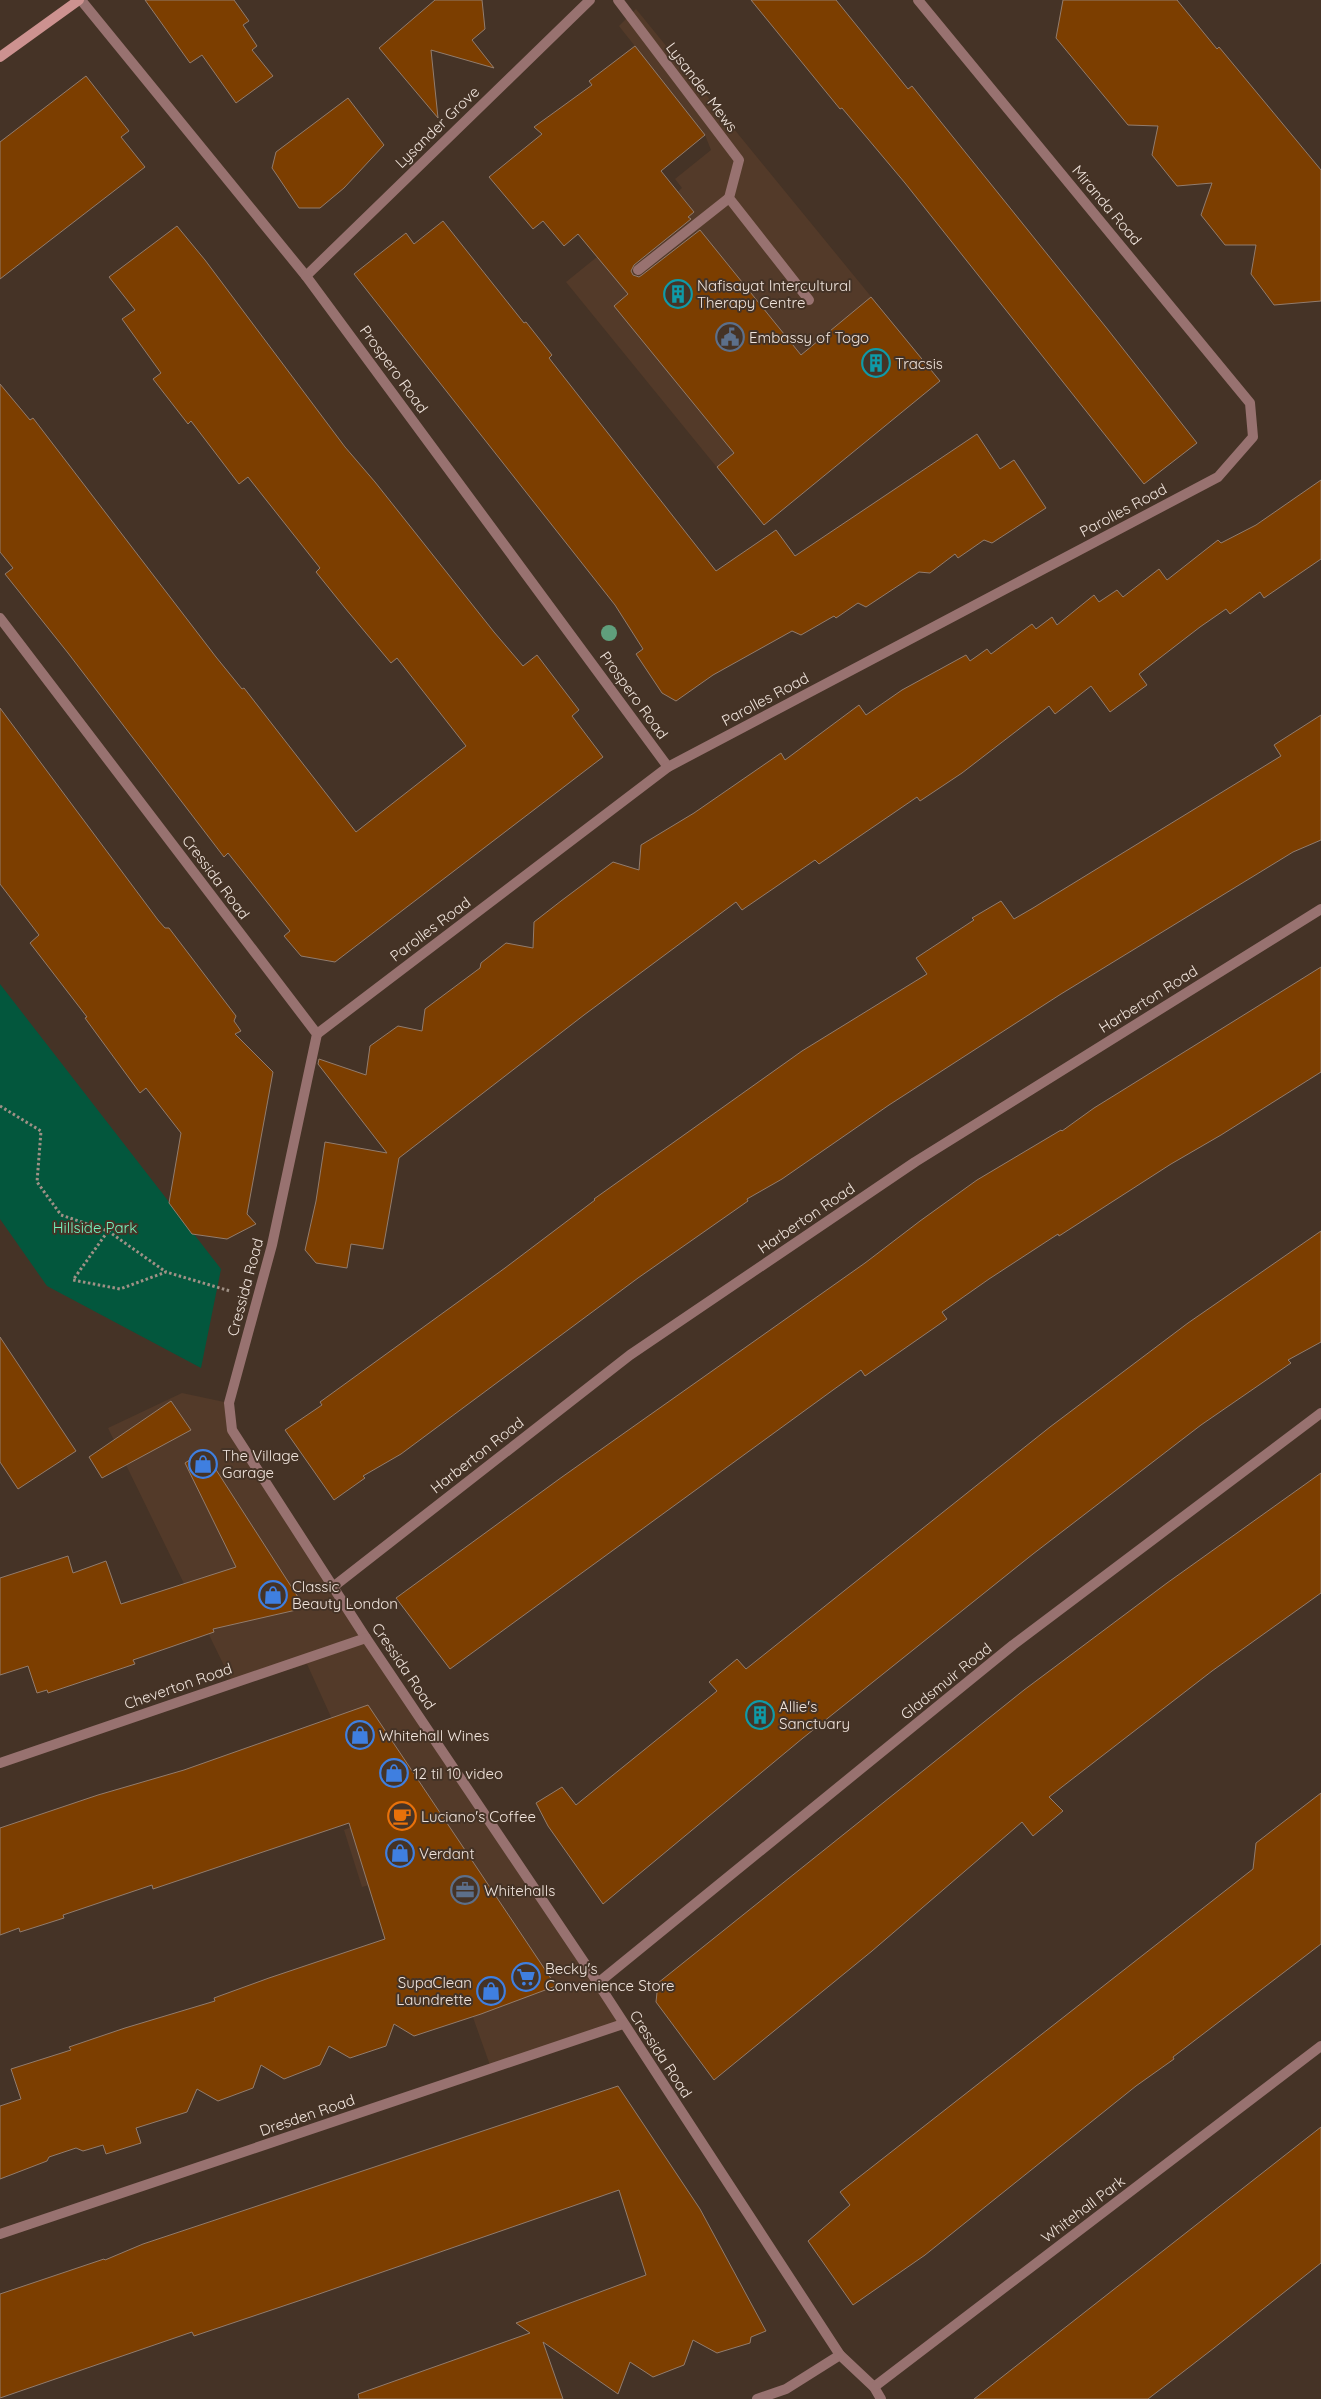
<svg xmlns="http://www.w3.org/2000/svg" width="1321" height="2399" viewBox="0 0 1321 2399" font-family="Quicksand,sans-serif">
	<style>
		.built { fill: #533a29 }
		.green { fill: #03573d }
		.building { fill: #7c3e00; stroke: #927c6d }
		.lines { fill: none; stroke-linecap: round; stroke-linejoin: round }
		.path { stroke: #9f9186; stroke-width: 3; stroke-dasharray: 2.5 2.5; stroke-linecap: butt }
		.lane { stroke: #987270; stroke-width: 10 }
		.street { stroke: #987270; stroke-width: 10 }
		.secondary { stroke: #cd9290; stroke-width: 10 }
		.tree { fill: #609f7c }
		.labels { text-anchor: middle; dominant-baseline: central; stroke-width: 4; stroke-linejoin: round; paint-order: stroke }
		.street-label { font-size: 15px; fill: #f0e4dc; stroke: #453326 }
		.poi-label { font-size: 15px; fill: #f0e4dc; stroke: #453326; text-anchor: start }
		.park-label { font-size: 15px; fill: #77f7c2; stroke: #453326 }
	</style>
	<rect width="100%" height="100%" fill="#453326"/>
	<g class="built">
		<path d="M636,9L940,381L880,429L741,497L566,282L682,188L675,179L711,150L705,135L619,26Z"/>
		<path d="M182,1393L229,1403L232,1430L623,2024L491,2068L421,1871L362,1887L344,1830L356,1825L350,1777L331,1717L307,1664L234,1686L108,1428Z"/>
	</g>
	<path class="green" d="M0,984L221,1269L201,1368L47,1286L0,1219Z"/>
	<g class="building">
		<path d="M145,0H234L249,21L243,25L257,46L252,50L273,76L236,103L202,55L190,63Z"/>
		<path d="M435,0H482L485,29L472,40L494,68L431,50L438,118L379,48Z"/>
		<path d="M751,0H836L908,89L912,86L1109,331L1197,443L1144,484L905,183L842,108L840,109Z"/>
		<path d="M1063,0H1177L1217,49L1219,47L1321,170V301L1274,305L1251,274L1256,245H1225L1201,215L1212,183L1177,186L1152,155L1158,126L1128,125L1056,38Z"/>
		<path d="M635,46L705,135L661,171L694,212L688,217L691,219L634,265L631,271L633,275L639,277L642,275L700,230L801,355L871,297L940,381L764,525L717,467L734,453L614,306L628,294L578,234L564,246L543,221L533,229L489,177L542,134L534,127L592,85L589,81Z"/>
		<path d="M86,76L129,131L121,137L145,167L0,279V142Z"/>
		<path d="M348,98L384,145L344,188L320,208H299L272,168L276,152Z"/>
		<path d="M443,221L524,323L526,322L552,355L549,358L716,571L776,530L795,556L977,434L1000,469L1014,460L1046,508L992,543L984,540L958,558L955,554L930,573L919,572L866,607L858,603L836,618L834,616L801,635L792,631L713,675L676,701L662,693L636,654L643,649L615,605L354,274L406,233L414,244Z"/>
		<path d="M177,226L205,260L345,447L375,482L494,632L523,666L537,655L579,710L572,716L603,757L335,962L301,956L284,936L290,931L228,853L224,857L68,653L5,574L13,568L0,552V384L30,420L33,418L216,657L242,689L244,688L356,832L466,746L397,658L391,663L345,608L316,572L320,568L248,477L239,484L191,421L188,424L153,379L161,373L122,319L135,310L109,277Z"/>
		<path d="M1321,480V559L1264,598L1260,592L1230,614L1226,609L1200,627L1139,674L1147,685L1110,712L1091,686L1055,714L1049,706L962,773L920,801L917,797L819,864L815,860L742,910L736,902L584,1015L399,1158L383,1249L351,1244L347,1268L316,1263L305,1250L316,1201L325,1142L387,1153L318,1064L319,1059L366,1075L370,1046L398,1026L422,1031L425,1009L480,968L481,963L506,943L533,948L534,922L561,901L613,862L639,870L641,845L694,813L781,753L785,760L859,705L866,715L902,690L966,655L970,661L987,649L991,654L1032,624L1036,629L1052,617L1057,625L1094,595L1099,602L1117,590L1123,597L1159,569L1167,580L1218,540L1221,543L1256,525Z"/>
		<path d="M0,708L158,920L165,928H169L236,1016L234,1021L241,1031L235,1034L273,1072L247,1214L256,1224L227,1239L192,1234L169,1203L181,1133L146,1088L140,1093L85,1018L87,1017L30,943L39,935L0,884Z"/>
		<path d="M1321,715V840L1293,852L1061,994L889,1105L782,1179L747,1199L748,1201L638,1278L401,1454L363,1476L365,1478L334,1500L285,1430L322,1405L320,1402L505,1268L595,1200L594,1199L802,1051L927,974L916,958L974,920L972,918L1001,901L1014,919L1033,908L1281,756L1274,745Z"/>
		<path d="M1321,967V1072L1221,1135L1171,1164L1059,1236L1058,1234L989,1279L942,1312L947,1319L865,1376L861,1370L833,1390L450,1669L396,1598L562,1477L865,1263L920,1221L977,1180L1061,1130L1062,1131L1094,1108Z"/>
		<path d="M1321,1231V1342L1288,1360L1291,1363L1201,1425L1033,1554L803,1738L603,1904L548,1826L536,1803L562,1787L576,1805L717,1691L709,1682L737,1659L746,1669L1050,1427L1188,1323Z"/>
		<path d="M0,1337L76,1451L18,1489L0,1462Z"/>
		<path d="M171,1401L191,1430L102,1478L89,1457Z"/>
		<path d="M204,1451L305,1608L213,1629L214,1632L133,1660L135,1664L48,1693L47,1690L37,1693L28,1666L0,1675V1578L68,1556L73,1573L106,1561L121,1604L236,1567L185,1463Z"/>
		<path d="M1321,1473V1593L1212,1671L1049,1797L1063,1811L1033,1836L1022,1822L872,1951L714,2080L656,2002L658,1983L1024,1690L1167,1583Z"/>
		<path d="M368,1705L556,1986L481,2014L414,2036L394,2024L386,2046L350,2058L329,2046L320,2065L284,2079L261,2065L253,2088L218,2101L197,2089L187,2112L136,2128L141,2143L106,2154L103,2145L83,2151L76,2148L49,2157L47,2161L0,2179V2106L21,2099L11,2069L71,2050L69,2047L125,2028L215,2001L214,1998L269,1978L385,1939L349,1823L153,1889L152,1885L63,1915L64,1918L20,1932L19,1928L0,1935V1828L98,1795L184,1770Z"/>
		<path d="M1321,1793V1944L1173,2057L1174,2059L1136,2086L925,2255L853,2305L808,2241L850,2205L840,2192L1253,1869L1256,1843Z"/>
		<path d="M618,2086L700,2209L766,2331L751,2337L750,2343L717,2353L693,2340L684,2365L653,2377L630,2362L618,2394L543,2342L563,2399H359L358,2394L530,2333L516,2323L646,2275L619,2190L319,2294L194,2336L192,2332L0,2398V2294L104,2259L105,2260L143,2244Z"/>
		<path d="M1321,2127V2263L1214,2348L1148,2399H974Z"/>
	</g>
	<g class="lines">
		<g class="path">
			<path d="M0,1106L41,1131L37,1182L61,1215L108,1231L73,1280L120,1289L166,1272L230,1291"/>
			<path d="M108,1231L166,1272"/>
		</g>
		<g class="lane">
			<path d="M618,0L739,160L729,198L809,300"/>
			<path d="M638,270L729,198"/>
		</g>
		<g class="street">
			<path d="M81,0L306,276L668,767"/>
			<path d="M306,276L590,0"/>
			<path d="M0,618L317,1034L272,1245L229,1403L232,1430L366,1638L588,1968L840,2355L874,2387L881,2399"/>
			<path d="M317,1034L668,767L1218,477L1253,437L1250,403L918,0"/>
			<path d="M333,1587L630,1355L915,1162L1321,909"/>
			<path d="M0,1763L366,1638"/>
			<path d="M598,1983L1013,1645L1321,1413"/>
			<path d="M0,2234L623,2024"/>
			<path d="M874,2387L1321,2046"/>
			<path d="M757,2399L786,2389L840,2355"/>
		</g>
		<path class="secondary" d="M0,57L79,0"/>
	</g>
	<circle class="tree" cx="609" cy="633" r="8"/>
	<defs>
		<symbol id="building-ring" viewBox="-11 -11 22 22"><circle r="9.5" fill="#453326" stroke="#0f9aa8" stroke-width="1.5"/><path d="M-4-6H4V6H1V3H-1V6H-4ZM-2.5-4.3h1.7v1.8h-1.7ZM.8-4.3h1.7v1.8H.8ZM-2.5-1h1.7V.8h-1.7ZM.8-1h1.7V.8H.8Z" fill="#0f9aa8"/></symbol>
		<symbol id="civic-ring" viewBox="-11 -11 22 22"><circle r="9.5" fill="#453326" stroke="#5c6f8a" stroke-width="1.5"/><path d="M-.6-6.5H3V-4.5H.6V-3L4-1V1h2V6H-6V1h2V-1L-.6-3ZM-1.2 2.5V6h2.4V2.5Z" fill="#5c6f8a"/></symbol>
		<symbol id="shop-ring" viewBox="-11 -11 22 22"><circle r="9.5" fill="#453326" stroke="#3f7fe0" stroke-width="1.5"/><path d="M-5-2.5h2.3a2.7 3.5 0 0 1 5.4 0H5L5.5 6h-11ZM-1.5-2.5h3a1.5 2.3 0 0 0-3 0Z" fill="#3f7fe0"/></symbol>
		<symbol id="cafe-ring" viewBox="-11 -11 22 22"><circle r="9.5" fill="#453326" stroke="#e8710a" stroke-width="1.5"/><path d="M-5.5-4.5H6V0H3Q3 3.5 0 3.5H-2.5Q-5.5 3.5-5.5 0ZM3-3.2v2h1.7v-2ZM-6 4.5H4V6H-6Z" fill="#e8710a"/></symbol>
		<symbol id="office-ring" viewBox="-11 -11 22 22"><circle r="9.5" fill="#453326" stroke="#5c6f8a" stroke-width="1.5"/><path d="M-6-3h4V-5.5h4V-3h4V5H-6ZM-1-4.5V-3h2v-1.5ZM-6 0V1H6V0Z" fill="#5c6f8a"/></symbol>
		<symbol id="supermarket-ring" viewBox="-11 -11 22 22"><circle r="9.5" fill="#453326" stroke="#3f7fe0" stroke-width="1.5"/><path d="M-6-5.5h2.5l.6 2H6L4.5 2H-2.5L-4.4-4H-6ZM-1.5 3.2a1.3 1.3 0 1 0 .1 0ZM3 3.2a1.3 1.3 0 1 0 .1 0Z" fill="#3f7fe0"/></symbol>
	</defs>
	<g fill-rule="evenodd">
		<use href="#building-ring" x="662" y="278" width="32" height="32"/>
		<use href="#civic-ring" x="714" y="321" width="32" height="32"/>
		<use href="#building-ring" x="860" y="347" width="32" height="32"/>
		<use href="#shop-ring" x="187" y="1448" width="32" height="32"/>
		<use href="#shop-ring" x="257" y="1579" width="32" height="32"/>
		<use href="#building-ring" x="744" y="1699" width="32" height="32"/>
		<use href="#shop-ring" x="344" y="1719" width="32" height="32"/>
		<use href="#shop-ring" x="378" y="1757" width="32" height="32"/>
		<use href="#cafe-ring" x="386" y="1800" width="32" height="32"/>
		<use href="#shop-ring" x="384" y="1837" width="32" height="32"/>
		<use href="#office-ring" x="449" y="1874" width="32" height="32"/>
		<use href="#supermarket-ring" x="510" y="1961" width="32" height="32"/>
		<use href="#shop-ring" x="475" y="1975" width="32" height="32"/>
	</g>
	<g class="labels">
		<g class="street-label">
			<text transform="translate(702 87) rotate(53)">Lysander Mews</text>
			<text transform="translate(437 127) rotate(-44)">Lysander Grove</text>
			<text transform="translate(1107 205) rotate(50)">Miranda Road</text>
			<text transform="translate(394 369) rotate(54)">Prospero Road</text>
			<text transform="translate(1123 510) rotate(-28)">Parolles Road</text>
			<text transform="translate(634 695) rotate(54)">Prospero Road</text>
			<text transform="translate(765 699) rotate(-28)">Parolles Road</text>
			<text transform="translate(216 877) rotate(53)">Cressida Road</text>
			<text transform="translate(430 929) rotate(-37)">Parolles Road</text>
			<text transform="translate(1148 999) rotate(-32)">Harberton Road</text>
			<text transform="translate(806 1218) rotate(-34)">Harberton Road</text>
			<text transform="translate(245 1287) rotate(-75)">Cressida Road</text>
			<text transform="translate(477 1455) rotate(-38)">Harberton Road</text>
			<text transform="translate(404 1666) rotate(56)">Cressida Road</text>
			<text transform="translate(946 1681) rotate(-39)">Gladsmuir Road</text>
			<text transform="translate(178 1686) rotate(-19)">Cheverton Road</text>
			<text transform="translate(661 2054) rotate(57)">Cressida Road</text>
			<text transform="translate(307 2115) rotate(-19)">Dresden Road</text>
			<text transform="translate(1083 2209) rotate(-37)">Whitehall Park</text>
		</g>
		<g class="poi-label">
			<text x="697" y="285">Nafisayat Intercultural<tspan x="697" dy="17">Therapy Centre</tspan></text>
			<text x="749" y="337">Embassy of Togo</text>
			<text x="895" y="363">Tracsis</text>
			<text x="222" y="1455">The Village<tspan x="222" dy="17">Garage</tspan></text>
			<text x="292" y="1586">Classic<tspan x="292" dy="17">Beauty London</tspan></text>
			<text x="779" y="1706">Allie's<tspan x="779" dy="17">Sanctuary</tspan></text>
			<text x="379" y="1735">Whitehall Wines</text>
			<text x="413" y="1773">12 til 10 video</text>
			<text x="421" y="1816">Luciano's Coffee</text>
			<text x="419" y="1853">Verdant</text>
			<text x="484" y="1890">Whitehalls</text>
			<text x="545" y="1968">Becky's<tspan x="545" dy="17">Convenience Store</tspan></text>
			<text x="472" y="1982" text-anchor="end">SupaClean<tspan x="472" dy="17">Laundrette</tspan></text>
		</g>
		<g class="park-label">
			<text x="95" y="1227">Hillside Park</text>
		</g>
	</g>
</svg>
